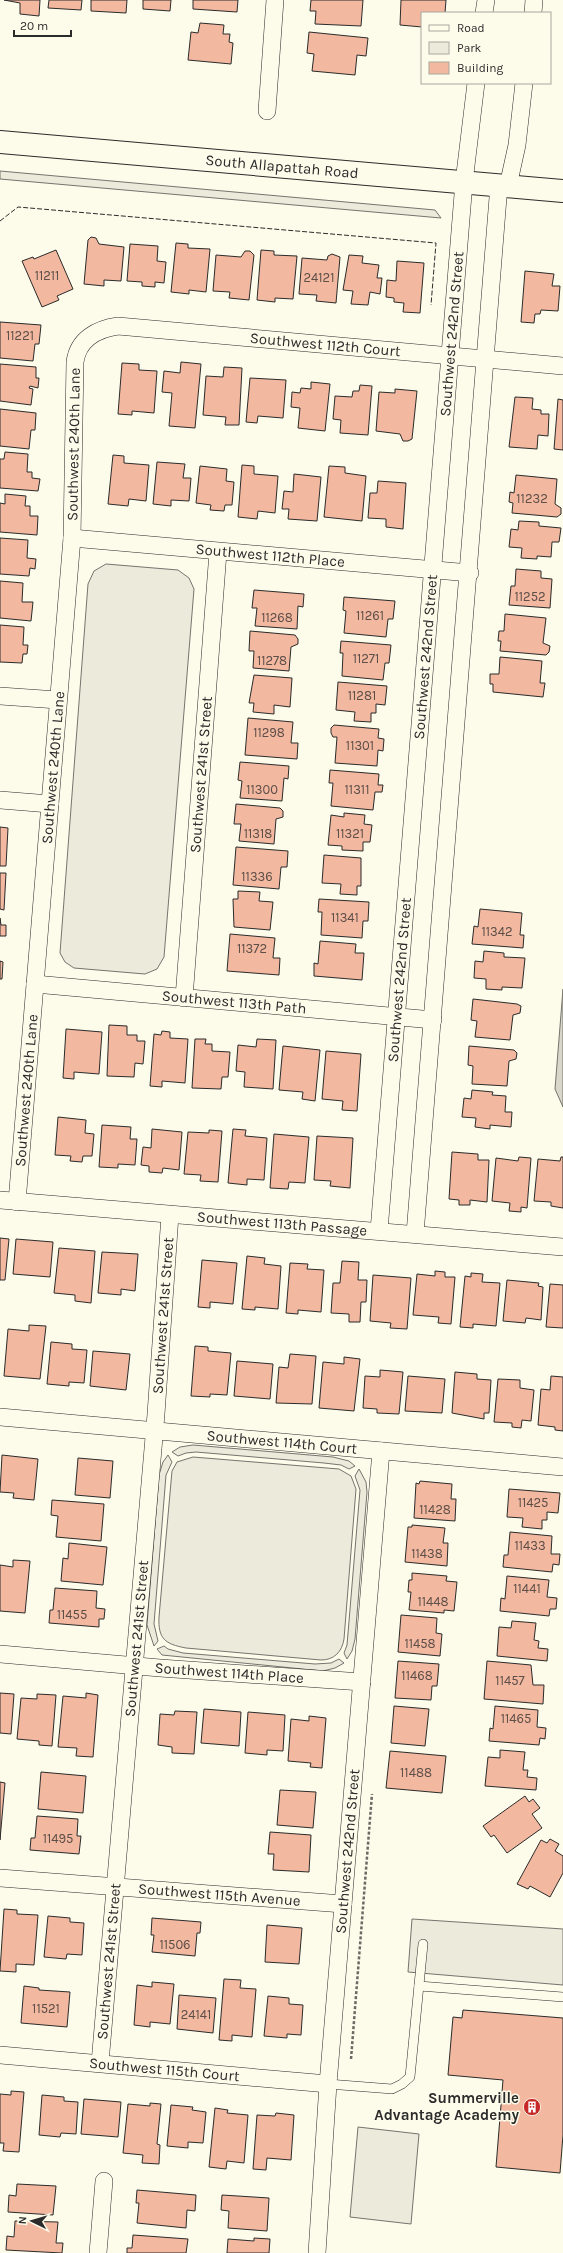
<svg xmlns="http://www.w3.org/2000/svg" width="563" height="2253" viewBox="0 0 563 2253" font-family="Karla,sans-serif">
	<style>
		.green { fill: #ecebdb; stroke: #74746e }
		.parking { fill: #eceadb; stroke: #74746e }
		.water { fill: #d8d7c9; stroke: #74746e }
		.building { fill: #f2b8a0; stroke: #2b2b2b }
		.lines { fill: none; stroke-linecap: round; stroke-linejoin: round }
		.service-casing { stroke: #2b2b2b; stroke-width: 10 }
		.minor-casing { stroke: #2b2b2b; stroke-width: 18 }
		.secondary-casing { stroke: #2b2b2b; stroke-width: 24 }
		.path { stroke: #6a6964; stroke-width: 2.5; stroke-dasharray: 3 2; stroke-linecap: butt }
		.service { stroke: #fdfbea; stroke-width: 9 }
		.minor { stroke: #fdfbea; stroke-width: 17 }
		.secondary { stroke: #fdfbea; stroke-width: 22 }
		.fence { stroke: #2b2b2b; stroke-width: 1; stroke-dasharray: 5 2; stroke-linecap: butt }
		.labels { text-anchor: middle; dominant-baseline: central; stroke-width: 3; stroke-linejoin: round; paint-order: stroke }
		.number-label { font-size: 13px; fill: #5d4e48 }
		.street-label { font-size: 15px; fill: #2b2b2b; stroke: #fdfbea }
		.poi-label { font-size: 15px; font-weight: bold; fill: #2b2b2b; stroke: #fdfbea; text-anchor: end }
	</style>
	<rect width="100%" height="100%" fill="#fdfbea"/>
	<g class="green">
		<path d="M0,171L435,210L441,218L0,179Z"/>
		<path d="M106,564L178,570L189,578L194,589L164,957L157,969L145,974L74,968L65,962L60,953L88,584L94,571Z"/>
		<path d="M193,1445L333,1457L349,1461L355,1466L349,1469L341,1465L324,1463L196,1452L186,1453L178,1456L172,1452L180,1447Z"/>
		<path d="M168,1455L172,1462L166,1475L154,1624L158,1641L154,1646L147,1625L159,1475L163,1462Z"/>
		<path d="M193,1457L339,1469L351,1476L356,1489L344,1639C342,1652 334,1660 321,1660L186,1648C165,1644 158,1639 159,1617L172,1471L177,1462Z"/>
		<path d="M359,1469L366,1482L367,1492L355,1639L352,1651L347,1659L344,1653L347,1645L360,1490L355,1476Z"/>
		<path d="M164,1646L168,1649L183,1653L315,1664L331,1663L339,1659L344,1663L335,1668L323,1671L162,1655L157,1649Z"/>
		<path d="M358,2127L419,2134L411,2224L350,2217Z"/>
	</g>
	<path class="parking" d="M412,1919L563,1929V1985L408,1972Z"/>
	<path class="water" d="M563,989V1107L555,1089Z"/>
	<g class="building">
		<path d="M4,0H40L39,16L20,14V3Z"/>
		<path d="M49,0H82L81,10L48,8Z"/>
		<path d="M91,0H127L126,13L91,11Z"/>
		<path d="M143,0H171L170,11L143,9Z"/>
		<path d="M193,0H238L237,12L193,9Z"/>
		<path d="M311,0H363L361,26L315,24L316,11H310Z"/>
		<path d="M401,0H446L445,13H422V27L400,25Z"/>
		<path d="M200,23L224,25L223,34H230L229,42L233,43L231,64L188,60L191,32L198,33Z"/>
		<path d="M309,32L368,38L366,56L357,55L355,75L312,71L314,54L307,53Z"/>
		<path d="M91,237L96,238L99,244L124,247L121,281L104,280V286L84,284L88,240Z"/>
		<path d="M176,243L188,244V248L210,249L206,292L189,290V294L171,292Z"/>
		<path d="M130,244L158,246L157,261L166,262L164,283L155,282V287L142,286V282L127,281Z"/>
		<path d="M56,250L73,289L57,296L59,300L42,307L22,261L33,257L34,259Z"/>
		<path d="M261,250L274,251V255L297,256L293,299L275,298V302L257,300Z"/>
		<path d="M245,251H250L254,255L249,300L229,298L230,292L213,291L216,255L241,257Z"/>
		<path d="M332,254L340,257L336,303L316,301L317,295L299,294L302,258L327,260L328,256Z"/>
		<path d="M349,255L363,256L362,263L379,265L377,278H382L380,294L370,292L368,305L351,304L353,291L343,290Z"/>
		<path d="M397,261L424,263L420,313L403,312L404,303L394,302V298L386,297L387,280L396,281Z"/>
		<path d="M525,271L554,274L552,286H560L558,311L541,310L540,314H535L534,323L521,322Z"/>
		<path d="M0,322L41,325L39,344H35L33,361L0,358Z"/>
		<path d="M181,362L201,364L195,428L169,426L172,393L162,392L164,371L180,373Z"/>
		<path d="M122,363L139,364V370L157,371L154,413L132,411V415L118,414Z"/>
		<path d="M0,364L36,367V378H39L38,388L30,386L29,388L33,389L31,405L0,401Z"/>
		<path d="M224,367L242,368L239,425H225L226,417L203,415L206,376L223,377Z"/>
		<path d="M250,378L286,380L283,418L258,416L257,423L246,422Z"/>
		<path d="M311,382L330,384L325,431L298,428L300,408L291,407L292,392L300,393L301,388L311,389Z"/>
		<path d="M360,385L372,386L368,435L340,433L341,420L333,419L335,396L352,397L353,391H359Z"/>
		<path d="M395,389L417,391L412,439L408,441H403L400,434L376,431L379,392L395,393Z"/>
		<path d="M515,397L533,398L532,409L541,410V414H549L548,436L538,435L537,449L509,447Z"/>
		<path d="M558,399L563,400V450L554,449Z"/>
		<path d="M0,409L36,413L35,430H31L29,449L0,446Z"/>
		<path d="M5,452L28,454L27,472H32V478L40,479L38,491L0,488V459H4Z"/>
		<path d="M113,455L124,456V463L149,465L146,501L129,499L128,506L108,504Z"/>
		<path d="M157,462L185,464L183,478H191L189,501L171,500V506L153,504Z"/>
		<path d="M242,465L254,466V474L278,476L275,513L258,511L257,519L238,517Z"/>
		<path d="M200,466L227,469L226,481L234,482L232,505H225L224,511L210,510L211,505L196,503Z"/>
		<path d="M329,466L345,467V473L366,476L362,521L324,517Z"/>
		<path d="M294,474L321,477L317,521L288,519L289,509H282L284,491L293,492Z"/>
		<path d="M516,475L557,479L555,504L561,508V514L557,517L512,513L513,503L509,502L510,492L514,493Z"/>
		<path d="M378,481L406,483L403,529L386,527V519L368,518L370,493H377Z"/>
		<path d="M5,494L26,496L25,506H30V516H38L37,535L0,532V503L5,504Z"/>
		<path d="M519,521L539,522V526L561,528L559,542H552L551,557L537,556V559L521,558L522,548L509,547L511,529L518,530Z"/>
		<path d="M0,538L28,540L27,558L36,559L35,569L30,568L29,576L0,574Z"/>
		<path d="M516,569L541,571V578L552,579L550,608L509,605L511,586H515Z"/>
		<path d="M0,581L23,583L22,602H33L31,621L0,618Z"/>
		<path d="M254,590L304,594L303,607L298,606L297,629L255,626L257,608H252Z"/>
		<path d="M344,597L395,601L393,619H388L386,637L344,633L346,611L343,610Z"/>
		<path d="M505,614L546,618L543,643L550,646L549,652L546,655L500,651L501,641H498L499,631H504Z"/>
		<path d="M0,625L24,627L23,645H28L27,654H23L22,663L0,662Z"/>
		<path d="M250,631L295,635L298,639V644L291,647L289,671L253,668L254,651H249Z"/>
		<path d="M341,641L391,645L389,663H385L383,680L342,676L343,653H340Z"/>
		<path d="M500,657L542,661L540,683H545L543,697L493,692V684H490V674H499Z"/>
		<path d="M254,675L292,678L290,707L274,705V714L253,712L254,703H249Z"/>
		<path d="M338,682L387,686L385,705L376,704V713H371V722L354,721L355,712L336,710Z"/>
		<path d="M248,718L293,722L291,743H298L297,759L245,755Z"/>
		<path d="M334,725L379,729L378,738L384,739L383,751L378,750L377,766L335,763L337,737H333L331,733V728Z"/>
		<path d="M240,762L289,766L288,779L284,778L282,801L240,798L242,781L238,780Z"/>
		<path d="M330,770L379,774L378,785H383L382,792H375L373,810L331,806L333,783H329Z"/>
		<path d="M236,804L280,808L283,811V817L276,819L274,844L239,841L241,824H234Z"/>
		<path d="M344,813L365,815L364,824L372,825L370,842H363V851L342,850V846L328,845L331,815L344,817Z"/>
		<path d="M0,827L8,828L6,866H0Z"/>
		<path d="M236,847L288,851L287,867H281L279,889L233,885Z"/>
		<path d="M324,855L361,858V886H357V895L340,894L341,884L322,883Z"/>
		<path d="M0,873H6L4,910L0,909Z"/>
		<path d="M238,891L260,892L259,901L273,902L270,930L234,927L233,899H238Z"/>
		<path d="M319,899L369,902L368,921H363L362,938L321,935L322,912H318Z"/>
		<path d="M480,909L522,913L520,935H524L523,948L472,944L474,926L478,927Z"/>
		<path d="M0,918L1,925H6V936H0Z"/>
		<path d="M230,934L275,938L273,958H280L279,975L227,971Z"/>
		<path d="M320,941L356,944L355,953H364L362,980L314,976V963L318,964Z"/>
		<path d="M484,951L504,953V957L525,958L522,988L502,987V990L486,989V979L474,978L475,961L483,962Z"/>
		<path d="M0,961L3,962L2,979H0Z"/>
		<path d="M473,999L517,1004L521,1006L520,1013L513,1015L510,1040L475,1037L477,1021L471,1020Z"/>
		<path d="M109,1025L127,1026V1035H137V1041H145L143,1064L135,1063L134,1077L107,1076Z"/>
		<path d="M66,1029L102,1032L99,1074L74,1072V1079L63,1078Z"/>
		<path d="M162,1031L170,1032V1038L188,1039L185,1083L162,1081V1087L150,1086L154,1034L161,1035Z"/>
		<path d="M195,1039H206L205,1044H212V1051L230,1052L228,1077H222L221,1089L192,1088Z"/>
		<path d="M257,1039L276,1040L273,1089L244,1087L245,1072L236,1071L238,1045L256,1047Z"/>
		<path d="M283,1046L320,1050L315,1101L302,1099L303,1092L279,1090Z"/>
		<path d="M469,1046L514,1050L517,1053L516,1059L509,1061L507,1086L472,1084L473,1066L468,1065Z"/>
		<path d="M326,1051L361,1054L357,1111L342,1110L343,1101L322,1099Z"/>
		<path d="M472,1090L493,1092L492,1095L506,1096L505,1112H512L511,1127L490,1125V1129L475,1127L476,1118L462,1117L464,1098L471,1099Z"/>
		<path d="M58,1117L86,1120L85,1133L94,1134L92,1156H83L82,1162L70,1161L71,1156L55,1155Z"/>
		<path d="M102,1125L131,1127L130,1139H137L135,1165L118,1164V1168L99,1167Z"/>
		<path d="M152,1129L182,1132L179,1170L163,1168L162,1173L149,1172V1166L141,1165L143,1147L151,1148Z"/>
		<path d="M233,1129L246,1130L245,1136L267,1138L264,1180L247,1179V1185L228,1183Z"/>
		<path d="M209,1130L222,1131L218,1182L200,1181L201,1175L184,1174L188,1132L209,1133Z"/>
		<path d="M274,1134L309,1137L305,1183L289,1182L288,1189L270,1188Z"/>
		<path d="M317,1136L353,1138L350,1188L330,1186L331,1181L314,1180Z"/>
		<path d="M452,1152L478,1154V1160H489L487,1202L470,1200V1205H459V1200L449,1199Z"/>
		<path d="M519,1157L531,1158L527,1208L521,1207V1212L509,1211L510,1203L492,1201L496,1158L518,1161Z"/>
		<path d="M561,1157H563V1208L551,1206V1202L534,1201L538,1159L560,1161Z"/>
		<path d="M0,1238L9,1239L5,1280H0Z"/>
		<path d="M16,1239L53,1242L50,1277L13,1274Z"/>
		<path d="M59,1248L95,1251L91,1303L75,1301V1295L54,1293Z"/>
		<path d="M102,1252L138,1254L135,1291L121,1289V1295L98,1293Z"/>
		<path d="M247,1256L265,1258L264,1264L281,1266L278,1309L255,1307V1310L242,1309Z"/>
		<path d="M202,1260L237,1263L233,1304L210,1302V1308L198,1307Z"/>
		<path d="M342,1261L359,1262L358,1280H367L366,1302H361L360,1322H349V1314L331,1313L333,1283H340Z"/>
		<path d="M290,1263L308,1264L307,1269L324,1270L321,1312L298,1310V1314L286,1313Z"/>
		<path d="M435,1271L445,1272V1277H455L451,1324L438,1323L439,1317L413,1315L417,1274L435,1276Z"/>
		<path d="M471,1273L483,1274L482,1282L500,1283L496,1326L473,1324V1328L460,1327L465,1276L471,1277Z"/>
		<path d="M373,1275L411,1278L407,1329L390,1328L391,1323L370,1321Z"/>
		<path d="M507,1280L539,1283L538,1286L543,1287L541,1320L526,1318L525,1323L503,1321Z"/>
		<path d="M550,1284L563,1285V1328L546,1327Z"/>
		<path d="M29,1325L46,1326L40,1379L4,1376L8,1329L29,1331Z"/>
		<path d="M51,1342L72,1344V1349L87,1350L84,1383L69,1382V1386L47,1384Z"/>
		<path d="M195,1346L208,1347V1351L231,1353L227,1395L210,1394V1397L191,1396Z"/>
		<path d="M93,1351L130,1354L126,1390L90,1386Z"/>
		<path d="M290,1354L316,1356L312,1404L276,1403L279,1367L288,1368Z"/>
		<path d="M344,1357L360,1359L354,1411L319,1408L323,1362L344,1364Z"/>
		<path d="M237,1361L273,1364L270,1399L234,1396Z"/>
		<path d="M380,1370L403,1372L399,1414L377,1413V1409L363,1408L365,1376L380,1377Z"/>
		<path d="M455,1372L477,1374V1379L491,1380L489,1413H484V1419L452,1413Z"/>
		<path d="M408,1376L445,1379L442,1413L405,1411Z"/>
		<path d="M551,1376L563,1377V1431L555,1430V1427L538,1425L541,1389L550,1390Z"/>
		<path d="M498,1379L520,1380V1388L534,1390L531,1421L522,1420L521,1428L512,1427V1423L494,1422Z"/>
		<path d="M2,1455L38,1459L34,1500L13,1498L14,1493L0,1492Z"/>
		<path d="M78,1458L113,1461L110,1498L75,1495Z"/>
		<path d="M420,1481L452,1484L451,1499H456L455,1521L414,1518L416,1483L419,1484Z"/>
		<path d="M509,1489L560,1493L558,1513L547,1512V1520H542V1529L522,1527L523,1518L507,1517Z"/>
		<path d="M52,1500L104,1504L101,1541L56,1537L58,1516L51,1515Z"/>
		<path d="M412,1525L445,1528L443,1543H448L447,1566L405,1562L408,1527H412Z"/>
		<path d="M510,1532L552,1536L551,1554H560L559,1565L553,1564L552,1572L503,1567L504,1555H508Z"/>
		<path d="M69,1543L107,1547L103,1585L61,1581L63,1558L68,1559Z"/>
		<path d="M13,1560L30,1561L25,1613L0,1611V1565L13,1567Z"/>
		<path d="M412,1573L447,1576L446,1581L457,1582L454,1611L444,1610V1613L409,1610L411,1592H408L409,1580H412Z"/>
		<path d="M507,1576L549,1580L547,1597L557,1598L556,1609H550L549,1616L500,1611L501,1598L505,1599Z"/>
		<path d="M55,1588L97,1591L96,1608L105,1609L104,1619H99V1627L49,1623L50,1610H53Z"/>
		<path d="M401,1615L437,1618L436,1633L442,1634L440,1656L398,1652Z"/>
		<path d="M512,1621L536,1623L534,1640L539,1641L538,1648L548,1649L547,1661L497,1656L499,1627L511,1628Z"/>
		<path d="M398,1661L439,1664L437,1686H432L431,1700L395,1698Z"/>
		<path d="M487,1661L531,1665L533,1685H544L543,1704L484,1699Z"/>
		<path d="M0,1693L14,1694L11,1734L0,1733Z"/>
		<path d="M86,1693L98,1695L93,1757L76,1756L77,1748L58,1747L63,1696L86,1698Z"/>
		<path d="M37,1694L56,1695L52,1746L39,1745V1741L17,1739L21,1698L37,1699Z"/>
		<path d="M394,1706L429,1709L425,1746L391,1743Z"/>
		<path d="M495,1706L538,1710L537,1727L546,1728L545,1739L540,1738L539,1745L489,1741L490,1728L493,1729Z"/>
		<path d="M204,1709L241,1712L239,1746L201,1743Z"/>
		<path d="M175,1711L197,1712L194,1754L172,1753V1747L158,1745L160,1714L174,1715Z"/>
		<path d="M248,1712L285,1715L283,1751L267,1750V1755L245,1753Z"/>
		<path d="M309,1716L326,1718L322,1768L310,1767L311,1763L288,1761L291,1719L309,1721Z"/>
		<path d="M500,1750L525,1752L523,1770H528L527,1777L537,1778L536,1790L485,1786L488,1757L500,1758Z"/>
		<path d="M390,1751L446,1756L442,1793L386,1788Z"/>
		<path d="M41,1772L86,1776L83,1813L38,1809Z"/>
		<path d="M0,1782L5,1783L0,1840Z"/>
		<path d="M280,1790L316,1792L313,1828L277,1825Z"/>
		<path d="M525,1796L529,1802L533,1799L540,1808L532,1814L542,1828L507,1853L494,1835L491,1837L483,1826Z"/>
		<path d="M37,1816L78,1819L77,1836H81L79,1854L30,1850L31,1838H35Z"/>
		<path d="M270,1832L311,1835L309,1872L273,1870L274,1854H268Z"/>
		<path d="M550,1839L559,1844L555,1851L563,1856V1873L550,1897L530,1886L528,1889L517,1884L541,1840L547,1843Z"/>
		<path d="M4,1909L17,1910V1914L38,1915L34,1965L16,1964V1972L0,1971Z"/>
		<path d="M48,1916L70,1918V1922L84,1923L82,1955L67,1954L66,1959L44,1957Z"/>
		<path d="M152,1918L201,1922L200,1933H197L195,1956L152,1952L154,1935H151Z"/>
		<path d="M267,1925L302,1928L299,1964L265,1962Z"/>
		<path d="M224,1979L241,1980L240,1988L256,1989L252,2037L232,2035V2041L219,2040Z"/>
		<path d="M152,1982L174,1984L170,2024L150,2022V2027L134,2025L137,1985L152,1987Z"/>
		<path d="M24,1986L39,1988V1990L70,1992L67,2027L21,2023Z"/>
		<path d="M179,1995L216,1998L213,2033L177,2029Z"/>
		<path d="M268,1996L289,1998V2004L303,2005L301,2035L287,2034V2038L264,2036Z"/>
		<path d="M463,2010L563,2018V2135L560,2173L496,2167L503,2080L448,2075L453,2017L462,2018Z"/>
		<path d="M11,2091L24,2092L19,2152L3,2151L4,2143H0V2094L11,2095Z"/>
		<path d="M42,2095L64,2097V2101L78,2102L76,2134L61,2133L60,2137L39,2135Z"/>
		<path d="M84,2099L121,2102L118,2137L81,2134Z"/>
		<path d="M150,2103L161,2104L157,2144L160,2145L159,2164L142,2163L143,2155L123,2153L128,2104L150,2106Z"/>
		<path d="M171,2105L193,2107L192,2110L206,2112L203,2143L188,2142V2148L167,2146Z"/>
		<path d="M215,2108L228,2110L227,2113L248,2115L244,2163L227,2161L226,2169L209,2167Z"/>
		<path d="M276,2113L294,2115L291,2160L267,2158L266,2170L253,2169L257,2115L275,2116Z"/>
		<path d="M17,2184L56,2186L53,2215L8,2212L9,2195L16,2196Z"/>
		<path d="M137,2190L196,2195L195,2211L187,2210L186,2228L137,2223L139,2203H136Z"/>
		<path d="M222,2195L269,2198L267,2231L228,2228L229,2211L221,2210Z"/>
		<path d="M15,2221L58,2222L56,2243H63L62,2253L6,2250L7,2236L14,2237Z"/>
		<path d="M133,2235L188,2239L186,2253H127V2248H132Z"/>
		<path d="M254,2238L270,2239L269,2253H227L228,2239L254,2241Z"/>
	</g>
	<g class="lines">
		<defs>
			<g id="service">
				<path d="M419,1986L563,1997"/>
				<path d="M328,2084L392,2089L402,2084L410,2077L423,1944"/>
			</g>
			<g id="minor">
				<path d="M484,13L486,0"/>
				<path d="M533,13L534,0"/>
				<path d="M267,111L275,0"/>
				<path d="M508,186L517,145L524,83"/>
				<path id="s1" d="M72,538L470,573"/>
				<path d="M0,696L58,700"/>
				<path d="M0,800L50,804"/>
				<path id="s2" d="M35,984L433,1020"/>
				<path id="s3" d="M184,998L218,552"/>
				<path id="s4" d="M0,1200L563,1247"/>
				<path id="s5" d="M17,1202L72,538L75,362C78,339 97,329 118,326L563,366"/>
				<path id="s6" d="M379,1231L464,182L476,83"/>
				<path d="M415,1234L499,185"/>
				<path id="s7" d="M0,1417L563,1467"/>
				<path id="s8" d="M0,1654L160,1668L362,1682"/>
				<path id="s9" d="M0,1878L343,1904"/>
				<path id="s10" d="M0,2055L328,2084"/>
				<path id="s11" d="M100,2063L156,1414L170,1215"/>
				<path d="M98,2253L104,2181"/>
				<path id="s12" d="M317,2253L328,2084L381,1451"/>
			</g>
			<g id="secondary">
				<path id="s13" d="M0,142L563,191"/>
			</g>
		</defs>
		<use href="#service" class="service-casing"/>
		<use href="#minor" class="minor-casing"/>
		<use href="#secondary" class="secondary-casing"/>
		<path class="path" d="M351,2059L372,1794"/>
		<use href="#service" class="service"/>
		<use href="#minor" class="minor"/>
		<use href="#secondary" class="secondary"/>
		<path class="fence" d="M0,221L18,207L436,243L431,305"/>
	</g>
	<defs>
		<symbol id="building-disc" viewBox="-11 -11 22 22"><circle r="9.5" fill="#c62828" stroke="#fdfbea"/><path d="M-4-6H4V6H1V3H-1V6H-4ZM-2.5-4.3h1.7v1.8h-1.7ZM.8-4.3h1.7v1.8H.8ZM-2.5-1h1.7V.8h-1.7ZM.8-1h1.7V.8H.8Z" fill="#fff"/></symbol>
	</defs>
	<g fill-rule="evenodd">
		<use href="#building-disc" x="522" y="2097" width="20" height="20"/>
	</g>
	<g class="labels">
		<g class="number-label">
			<text x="47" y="275">11211</text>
			<text x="319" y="277">24121</text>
			<text x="20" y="335">11221</text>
			<text x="532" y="498">11232</text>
			<text x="530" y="596">11252</text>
			<text x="370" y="615">11261</text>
			<text x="277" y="617">11268</text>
			<text x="366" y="658">11271</text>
			<text x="272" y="660">11278</text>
			<text x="362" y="695">11281</text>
			<text x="269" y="732">11298</text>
			<text x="360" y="745">11301</text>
			<text x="262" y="789">11300</text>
			<text x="357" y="789">11311</text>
			<text x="258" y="833">11318</text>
			<text x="350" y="833">11321</text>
			<text x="257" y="876">11336</text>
			<text x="345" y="917">11341</text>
			<text x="497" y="931">11342</text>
			<text x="252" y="948">11372</text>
			<text x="533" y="1502">11425</text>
			<text x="435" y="1509">11428</text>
			<text x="530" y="1545">11433</text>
			<text x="427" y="1553">11438</text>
			<text x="527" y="1588">11441</text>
			<text x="433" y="1601">11448</text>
			<text x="72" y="1614">11455</text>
			<text x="420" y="1643">11458</text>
			<text x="417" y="1675">11468</text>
			<text x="510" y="1680">11457</text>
			<text x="516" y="1718">11465</text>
			<text x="416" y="1772">11488</text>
			<text x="58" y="1838">11495</text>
			<text x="175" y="1944">11506</text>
			<text x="46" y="2008">11521</text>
			<text x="196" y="2014">24141</text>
		</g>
		<g class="street-label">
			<text stroke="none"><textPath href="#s13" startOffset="283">South Allapattah Road</textPath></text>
			<text stroke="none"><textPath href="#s6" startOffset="900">Southwest 242nd Street</textPath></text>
			<text stroke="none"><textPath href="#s5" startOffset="1111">Southwest 112th Court</textPath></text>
			<text stroke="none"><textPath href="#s5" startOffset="760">Southwest 240th Lane</textPath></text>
			<text stroke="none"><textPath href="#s1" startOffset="199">Southwest 112th Place</textPath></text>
			<text stroke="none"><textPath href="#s6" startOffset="576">Southwest 242nd Street</textPath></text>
			<text stroke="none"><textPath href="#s5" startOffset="436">Southwest 240th Lane</textPath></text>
			<text stroke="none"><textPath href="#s3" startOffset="224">Southwest 241st Street</textPath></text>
			<text stroke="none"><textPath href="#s6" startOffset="252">Southwest 242nd Street</textPath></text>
			<text stroke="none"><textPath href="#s2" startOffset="200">Southwest 113th Path</textPath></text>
			<text stroke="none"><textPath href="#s5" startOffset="112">Southwest 240th Lane</textPath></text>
			<text stroke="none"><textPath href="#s4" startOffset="283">Southwest 113th Passage</textPath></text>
			<text stroke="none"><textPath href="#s11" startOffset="750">Southwest 241st Street</textPath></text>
			<text stroke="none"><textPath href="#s7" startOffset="283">Southwest 114th Court</textPath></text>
			<text stroke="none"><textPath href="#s11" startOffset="426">Southwest 241st Street</textPath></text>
			<text stroke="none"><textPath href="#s8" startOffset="230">Southwest 114th Place</textPath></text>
			<text stroke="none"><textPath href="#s12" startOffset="403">Southwest 242nd Street</textPath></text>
			<text stroke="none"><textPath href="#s9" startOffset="220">Southwest 115th Avenue</textPath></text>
			<text stroke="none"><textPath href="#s11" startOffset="102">Southwest 241st Street</textPath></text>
			<text stroke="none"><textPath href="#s10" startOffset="165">Southwest 115th Court</textPath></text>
		</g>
		<g class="poi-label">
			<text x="519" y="2098">Summerville<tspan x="519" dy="17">Advantage Academy</tspan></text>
		</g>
	</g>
	<rect x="421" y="12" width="130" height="72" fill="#fdfbea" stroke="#a9a89e"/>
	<rect x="429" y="25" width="20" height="6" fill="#fdfbea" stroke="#a9a89e"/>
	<text x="457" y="32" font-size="12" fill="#2b2b2b">Road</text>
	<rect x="429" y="42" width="20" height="12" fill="#ecebdb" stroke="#a9a89e"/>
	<text x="457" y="52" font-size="12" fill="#2b2b2b">Park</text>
	<rect x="429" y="62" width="20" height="12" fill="#f2b8a0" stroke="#a9a89e"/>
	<text x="457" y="72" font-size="12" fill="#2b2b2b">Building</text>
	<g transform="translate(32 2221) rotate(275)" stroke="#fdfbea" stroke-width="3" paint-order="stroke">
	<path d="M0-3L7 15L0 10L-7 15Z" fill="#2b2b2b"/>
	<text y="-6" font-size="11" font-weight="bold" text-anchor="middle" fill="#2b2b2b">N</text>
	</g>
	<path d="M14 30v6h57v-6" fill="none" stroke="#2b2b2b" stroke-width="2"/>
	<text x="20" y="30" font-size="12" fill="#2b2b2b" stroke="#fdfbea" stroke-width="3" paint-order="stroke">20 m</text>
</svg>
